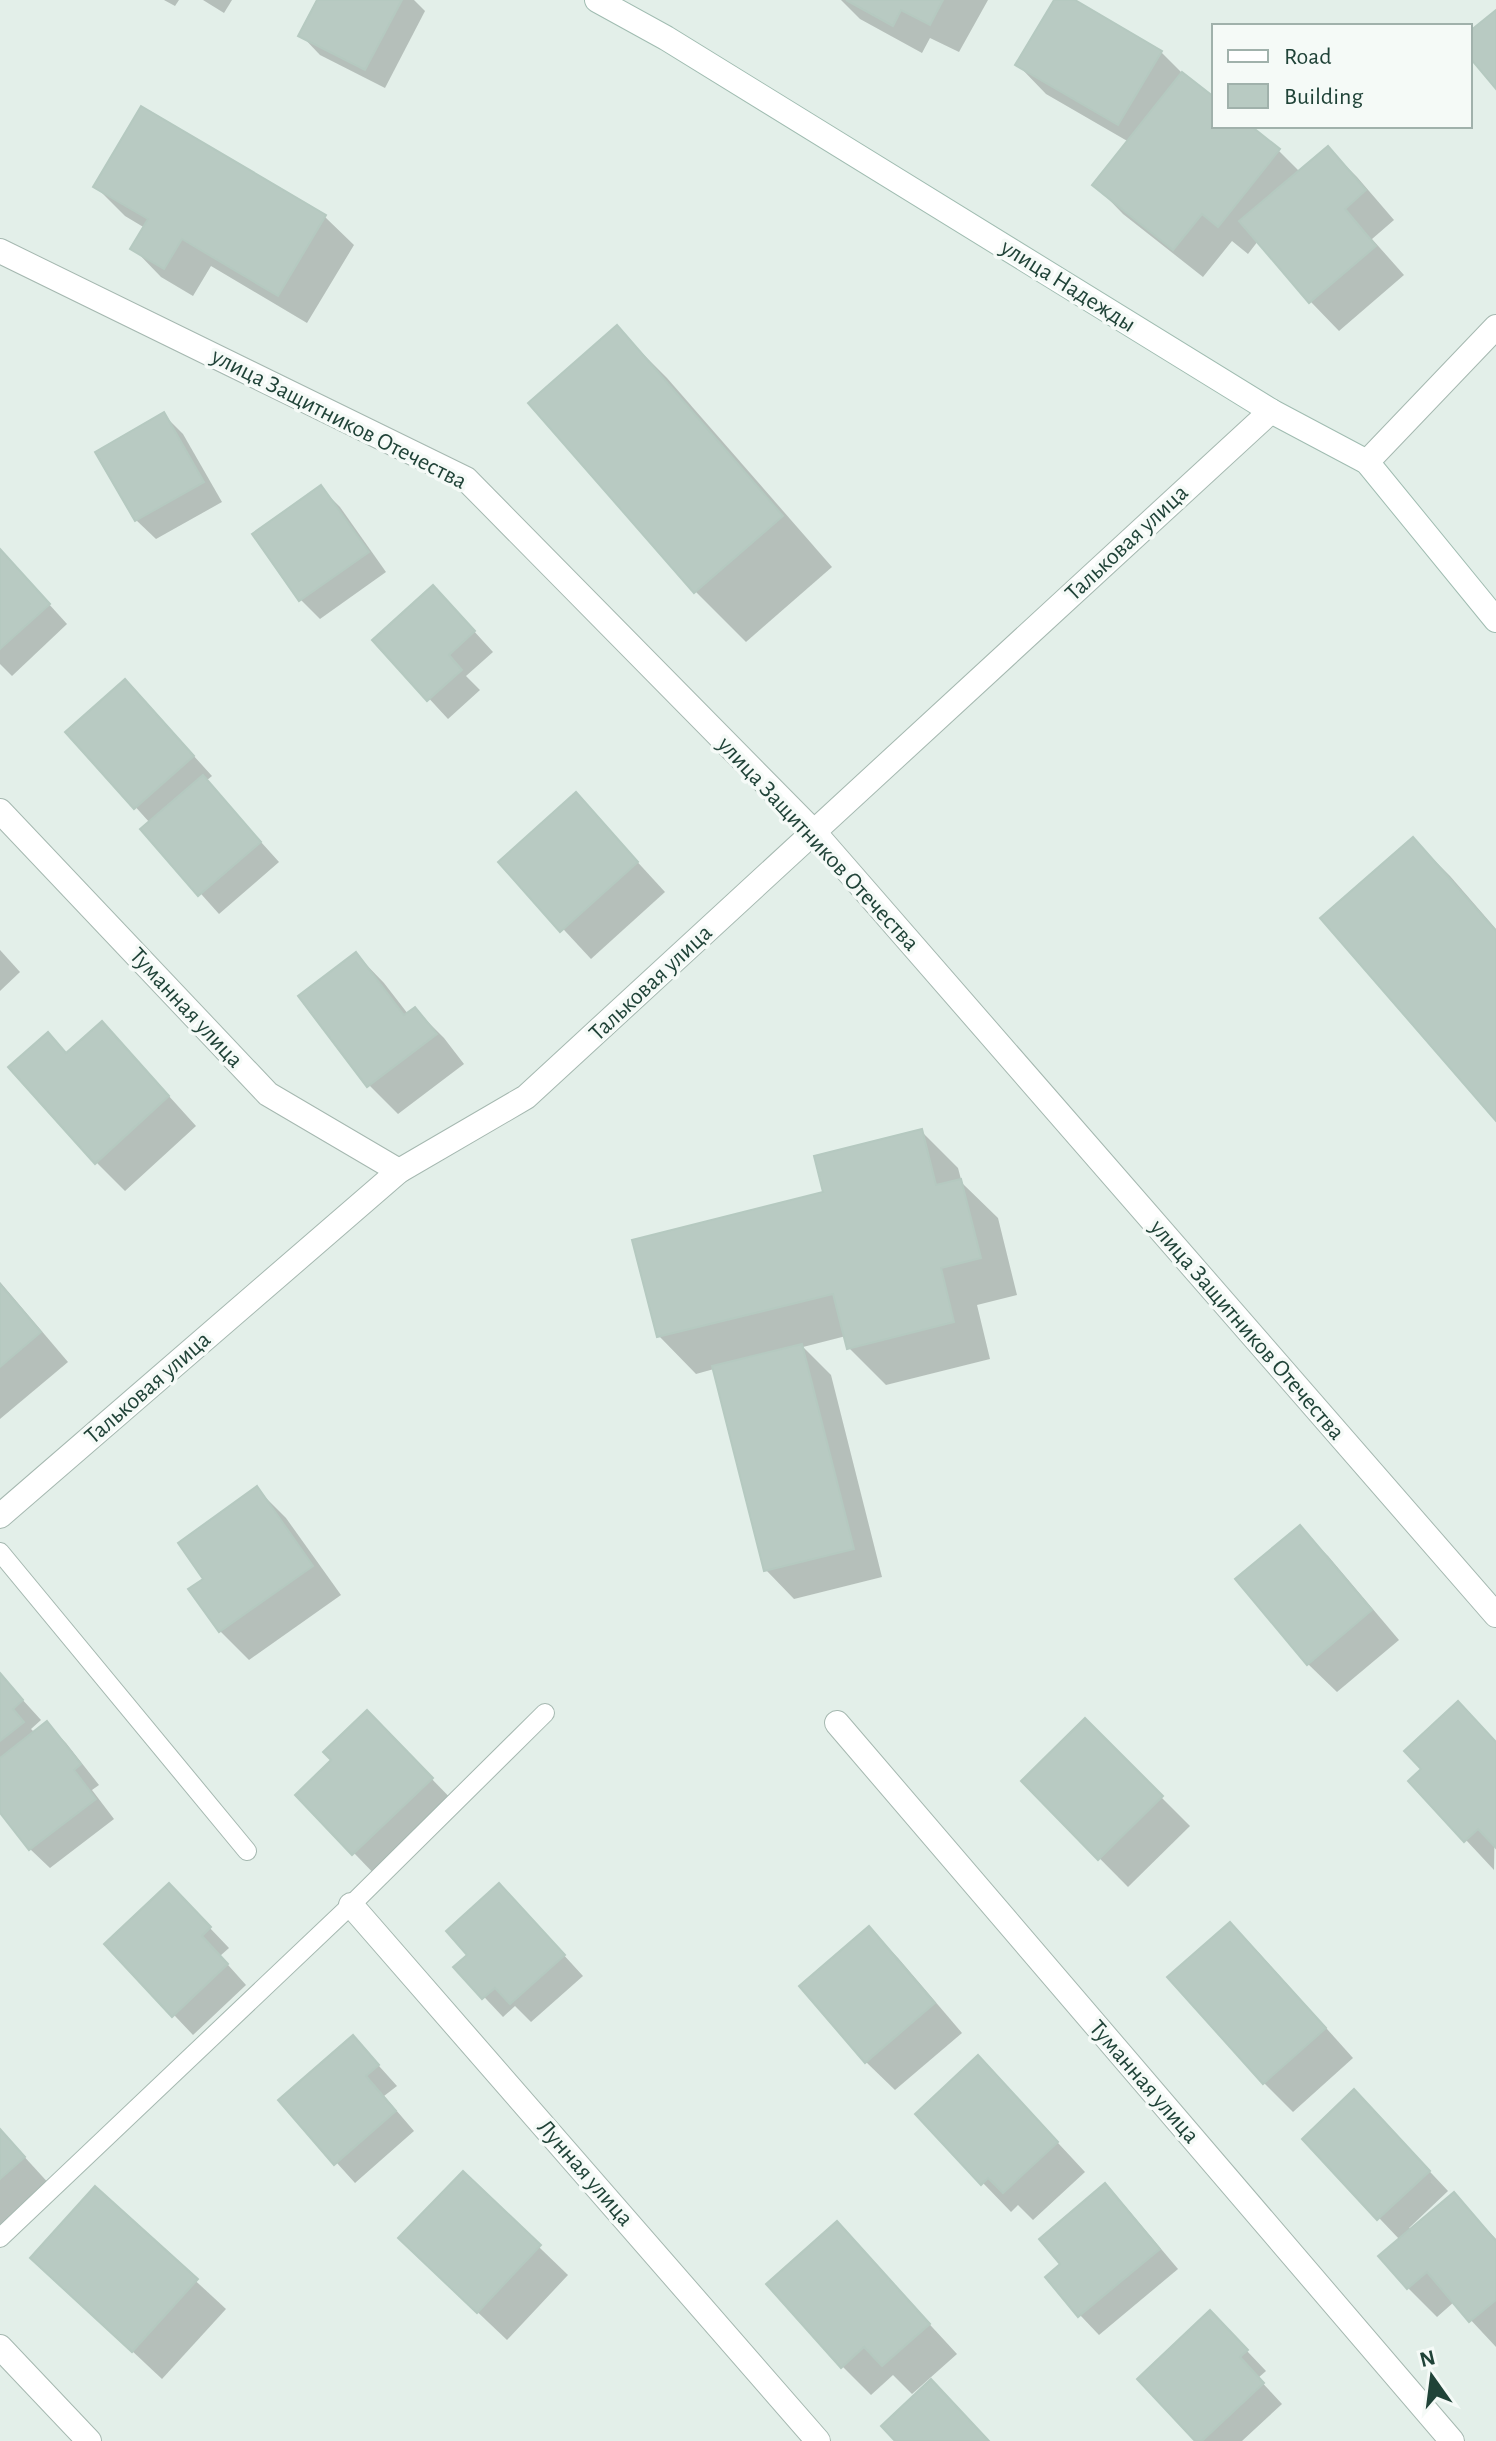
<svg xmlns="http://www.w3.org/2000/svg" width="1496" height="2441" viewBox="0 0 1496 2441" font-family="'Alegreya Sans',sans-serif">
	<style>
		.shadow { fill: #0003 }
		.building { fill: #b8cac2; stroke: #b5c9c0; stroke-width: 2 }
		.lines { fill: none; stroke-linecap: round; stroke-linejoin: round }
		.lane-casing { stroke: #a5b8b0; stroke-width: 20 }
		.street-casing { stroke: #a5b8b0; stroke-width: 26 }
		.secondary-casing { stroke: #a0bcb1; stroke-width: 26 }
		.lane { stroke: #fff; stroke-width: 18 }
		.street { stroke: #fff; stroke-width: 24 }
		.secondary { stroke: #fff; stroke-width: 24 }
		.labels { text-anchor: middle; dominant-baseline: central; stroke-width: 7; stroke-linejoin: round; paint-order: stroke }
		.street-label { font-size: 24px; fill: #204338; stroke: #f5faf7 }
	</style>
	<rect width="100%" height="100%" fill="#e3efe9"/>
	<g class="shadow">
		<path d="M164,0H179L175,6Z"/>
		<path d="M203,0H232L224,13Z"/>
		<path d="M319,0H414L425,11L385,88L320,55L301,35Z"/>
		<path d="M841,0H988L959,52L930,38L922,53L860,19Z"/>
		<path d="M1056,0H1071L1161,52L1185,76L1214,99V126H1248L1279,151L1300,172L1328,148L1357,177L1394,220L1372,239L1404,275L1339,331L1311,302L1258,241L1248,254L1232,241L1203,277L1123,214L1095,185L1129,142L1046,94L1018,65Z"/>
		<path d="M96,187L325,217L354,245L307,323L211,266L193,296L161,277L133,248L145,228L125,216Z"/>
		<path d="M617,328L667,378L832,567L746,642L696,592L531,403Z"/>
		<path d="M164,415L183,434L222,502L156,539L136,520Z"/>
		<path d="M321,488L340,507L386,572L320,619L301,600L254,535Z"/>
		<path d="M0,550L67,624L12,676L0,664Z"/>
		<path d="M452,607L493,652L466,676L480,690L448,719L375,640Z"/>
		<path d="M144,701L212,776L206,781L279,862L219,914L143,829L150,823L68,732Z"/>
		<path d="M576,795L665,892L591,959L501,862Z"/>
		<path d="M1413,839L1450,876L1496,929V1118Z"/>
		<path d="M0,950L20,972L0,991Z"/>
		<path d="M356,954L384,983L408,1014L415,1009L444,1038L464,1064L398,1114L369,1085Z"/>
		<path d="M48,1034L68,1054L130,1053L196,1126L125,1191L96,1162Z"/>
		<path d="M921,1131L958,1168L962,1183L998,1218L1017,1295L977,1305L990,1359L886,1385L849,1348L846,1336L803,1347L831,1375L882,1577L794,1599L766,1570L714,1369L696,1374L659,1336L825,1194Z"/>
		<path d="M0,1282L68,1362L0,1419Z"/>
		<path d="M257,1489L286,1518L341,1595L249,1660L220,1631Z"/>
		<path d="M1299,1528L1328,1556L1399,1640L1337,1692L1308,1664Z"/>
		<path d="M0,1675L41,1720L31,1729L35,1733L47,1724L66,1743L99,1785L92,1790L114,1819L50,1868L30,1849L0,1810Z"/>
		<path d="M1458,1703L1496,1742L1494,1870L1411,1781L1424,1769Z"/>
		<path d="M1085,1721L1190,1826L1128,1887L1023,1781Z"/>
		<path d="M395,1741L460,1808L382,1882L298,1795Z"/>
		<path d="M188,1905L229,1948L220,1956L246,1985L193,2035L107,1944Z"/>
		<path d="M518,1905L583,1976L531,2022L515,2006L503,2017L456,1967Z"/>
		<path d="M1230,1925L1259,1953L1353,2058L1293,2112L1264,2083L1170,1977Z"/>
		<path d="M869,1929L898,1958L962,2033L895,2090L866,2062Z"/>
		<path d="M353,2037L397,2086L384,2096L414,2131L355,2183L280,2100Z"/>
		<path d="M1006,2087L1085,2172L1033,2220L1018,2205L1011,2212L983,2183Z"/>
		<path d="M1374,2112L1448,2191L1409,2228L1412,2230L1454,2195L1496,2239V2347L1454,2302L1437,2317L1408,2288L1381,2256L1400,2240L1304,2139Z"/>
		<path d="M0,2130L52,2187L0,2234Z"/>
		<path d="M463,2174L568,2275L507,2340L430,2267Z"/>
		<path d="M1105,2186L1124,2205L1178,2269L1099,2335L1080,2315L1063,2264Z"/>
		<path d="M96,2189L226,2309L162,2379L33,2258Z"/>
		<path d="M837,2224L957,2354L912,2394L893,2375L871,2395L842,2366Z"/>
		<path d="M1229,2332L1266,2371L1258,2378L1282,2404L1242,2441H1198Z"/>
	</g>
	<g class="building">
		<path d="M317,0H402L365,70L298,36Z"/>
		<path d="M846,0H943L930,25L901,10L893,26Z"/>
		<path d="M1054,0H1075L1162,51L1118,125L1015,65Z"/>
		<path d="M1496,10V89L1470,58V31Z"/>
		<path d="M1182,72L1214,97V126H1251L1280,149L1218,227L1202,214L1173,250L1092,185Z"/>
		<path d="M141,106L326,215L278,296L182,239L164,269L130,249L148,219L93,187Z"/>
		<path d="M1328,146L1366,190L1345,209L1376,246L1309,303L1239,221Z"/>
		<path d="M617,325L783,516L694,593L528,403Z"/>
		<path d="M164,412L204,482L135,521L95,452Z"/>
		<path d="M321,485L369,552L299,601L252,534Z"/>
		<path d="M0,549L50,604L0,649Z"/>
		<path d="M433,585L475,631L449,655L462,670L427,701L372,640Z"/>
		<path d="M125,679L194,756L134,809L65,732Z"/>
		<path d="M203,775L261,842L198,896L140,829Z"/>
		<path d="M576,792L638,862L560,932L498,862Z"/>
		<path d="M1413,837L1496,931V1121L1320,918Z"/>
		<path d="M356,952L404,1015L415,1007L437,1034L367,1087L298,996Z"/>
		<path d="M102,1021L169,1096L95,1164L8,1067L48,1032L66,1053Z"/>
		<path d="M922,1129L936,1185L961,1179L981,1258L941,1268L954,1322L847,1349L833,1294L657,1337L632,1240L823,1192L814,1156Z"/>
		<path d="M0,1284L41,1332L0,1367Z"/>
		<path d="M802,1344L854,1549L764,1571L712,1366Z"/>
		<path d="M257,1486L313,1566L219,1632L188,1589L203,1579L178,1543Z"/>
		<path d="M1300,1525L1372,1610L1307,1665L1235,1579Z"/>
		<path d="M0,1673L23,1700L13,1709L24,1722L0,1741Z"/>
		<path d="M1458,1701L1496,1742V1848L1478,1829L1464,1842L1408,1781L1421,1769L1404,1751Z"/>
		<path d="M367,1710L433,1778L352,1855L295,1795L331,1760L323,1752Z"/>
		<path d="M1085,1718L1163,1796L1098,1860L1021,1781Z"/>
		<path d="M47,1721L81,1764L74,1770L96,1799L29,1850L0,1813V1758Z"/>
		<path d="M169,1883L211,1927L202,1936L228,1964L172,2017L104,1944Z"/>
		<path d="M499,1883L565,1955L510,2004L495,1988L482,1999L453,1967L467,1955L446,1931Z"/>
		<path d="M1230,1922L1326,2028L1263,2084L1167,1977Z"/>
		<path d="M869,1926L935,2003L865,2063L799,1986Z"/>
		<path d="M353,2035L379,2065L366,2076L396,2111L334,2165L278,2100Z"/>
		<path d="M978,2055L1058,2142L1003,2193L988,2178L981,2185L915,2114Z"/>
		<path d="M1354,2089L1430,2171L1377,2220L1302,2139Z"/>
		<path d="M0,2129L25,2157L0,2179Z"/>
		<path d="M463,2171L541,2245L477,2313L398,2238Z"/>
		<path d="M1105,2183L1160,2249L1078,2317L1045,2277L1060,2264L1039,2239Z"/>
		<path d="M95,2186L198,2279L132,2352L30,2258Z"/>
		<path d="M1454,2192L1496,2241V2300L1469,2322L1427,2272L1407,2289L1378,2256Z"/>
		<path d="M837,2221L930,2324L882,2366L864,2347L841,2368L766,2284Z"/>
		<path d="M1210,2310L1248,2350L1240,2357L1264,2383L1202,2441H1195L1137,2379Z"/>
		<path d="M931,2379L989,2441H895L881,2426Z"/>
	</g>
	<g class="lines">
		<defs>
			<g id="lane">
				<path d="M0,1552L247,1851"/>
				<path d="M0,2238L351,1905L545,1713"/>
			</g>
			<g id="street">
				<path d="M0,251L466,479L814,832L1496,1615"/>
				<path d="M1367,462L1496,327"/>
				<path d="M0,811L268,1094L399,1171"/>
				<path d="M0,1516L399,1171L526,1097L1271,411"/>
				<path d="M837,1723L1452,2441"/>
				<path d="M351,1905L818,2441"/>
				<path d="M0,2347L89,2441"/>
			</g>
			<path id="secondary" d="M597,0L666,38L1271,411L1367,462L1496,620"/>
		</defs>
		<use href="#lane" class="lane-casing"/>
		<use href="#street" class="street-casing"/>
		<use href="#secondary" class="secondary-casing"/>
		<use href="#lane" class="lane"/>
		<use href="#street" class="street"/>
		<use href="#secondary" class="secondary"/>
	</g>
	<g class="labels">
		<g class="street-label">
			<text transform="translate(1068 286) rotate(32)">улица Надежды</text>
			<text transform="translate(339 419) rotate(27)">улица Защитников Отечества</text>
			<text transform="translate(1127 543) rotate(-43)">Тальковая улица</text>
			<text transform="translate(818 844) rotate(47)">улица Защитников Отечества</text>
			<text transform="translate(651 983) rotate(-43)">Тальковая улица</text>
			<text transform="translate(186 1008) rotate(47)">Туманная улица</text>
			<text transform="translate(1247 1330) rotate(49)">улица Защитников Отечества</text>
			<text transform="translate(148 1388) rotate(-41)">Тальковая улица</text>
			<text transform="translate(1144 2082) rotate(49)">Туманная улица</text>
			<text transform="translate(585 2173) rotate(49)">Лунная улица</text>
		</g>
	</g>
	<rect x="1212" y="24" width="260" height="104" fill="#f5faf7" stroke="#a0b1ab" stroke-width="2"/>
	<rect x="1228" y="50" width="40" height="12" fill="#ffffff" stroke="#a0b1ab" stroke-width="2"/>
	<text x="1284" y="64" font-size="24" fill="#204338">Road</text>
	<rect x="1228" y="84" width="40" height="24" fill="#b8cac2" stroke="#a0b1ab" stroke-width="2"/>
	<text x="1284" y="104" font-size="24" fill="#204338">Building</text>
	<g transform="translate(1432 2377) rotate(346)" stroke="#f5faf7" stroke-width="6" paint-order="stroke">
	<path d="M0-6L14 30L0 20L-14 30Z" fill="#204338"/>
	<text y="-12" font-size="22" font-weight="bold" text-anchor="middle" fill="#204338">N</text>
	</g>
</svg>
